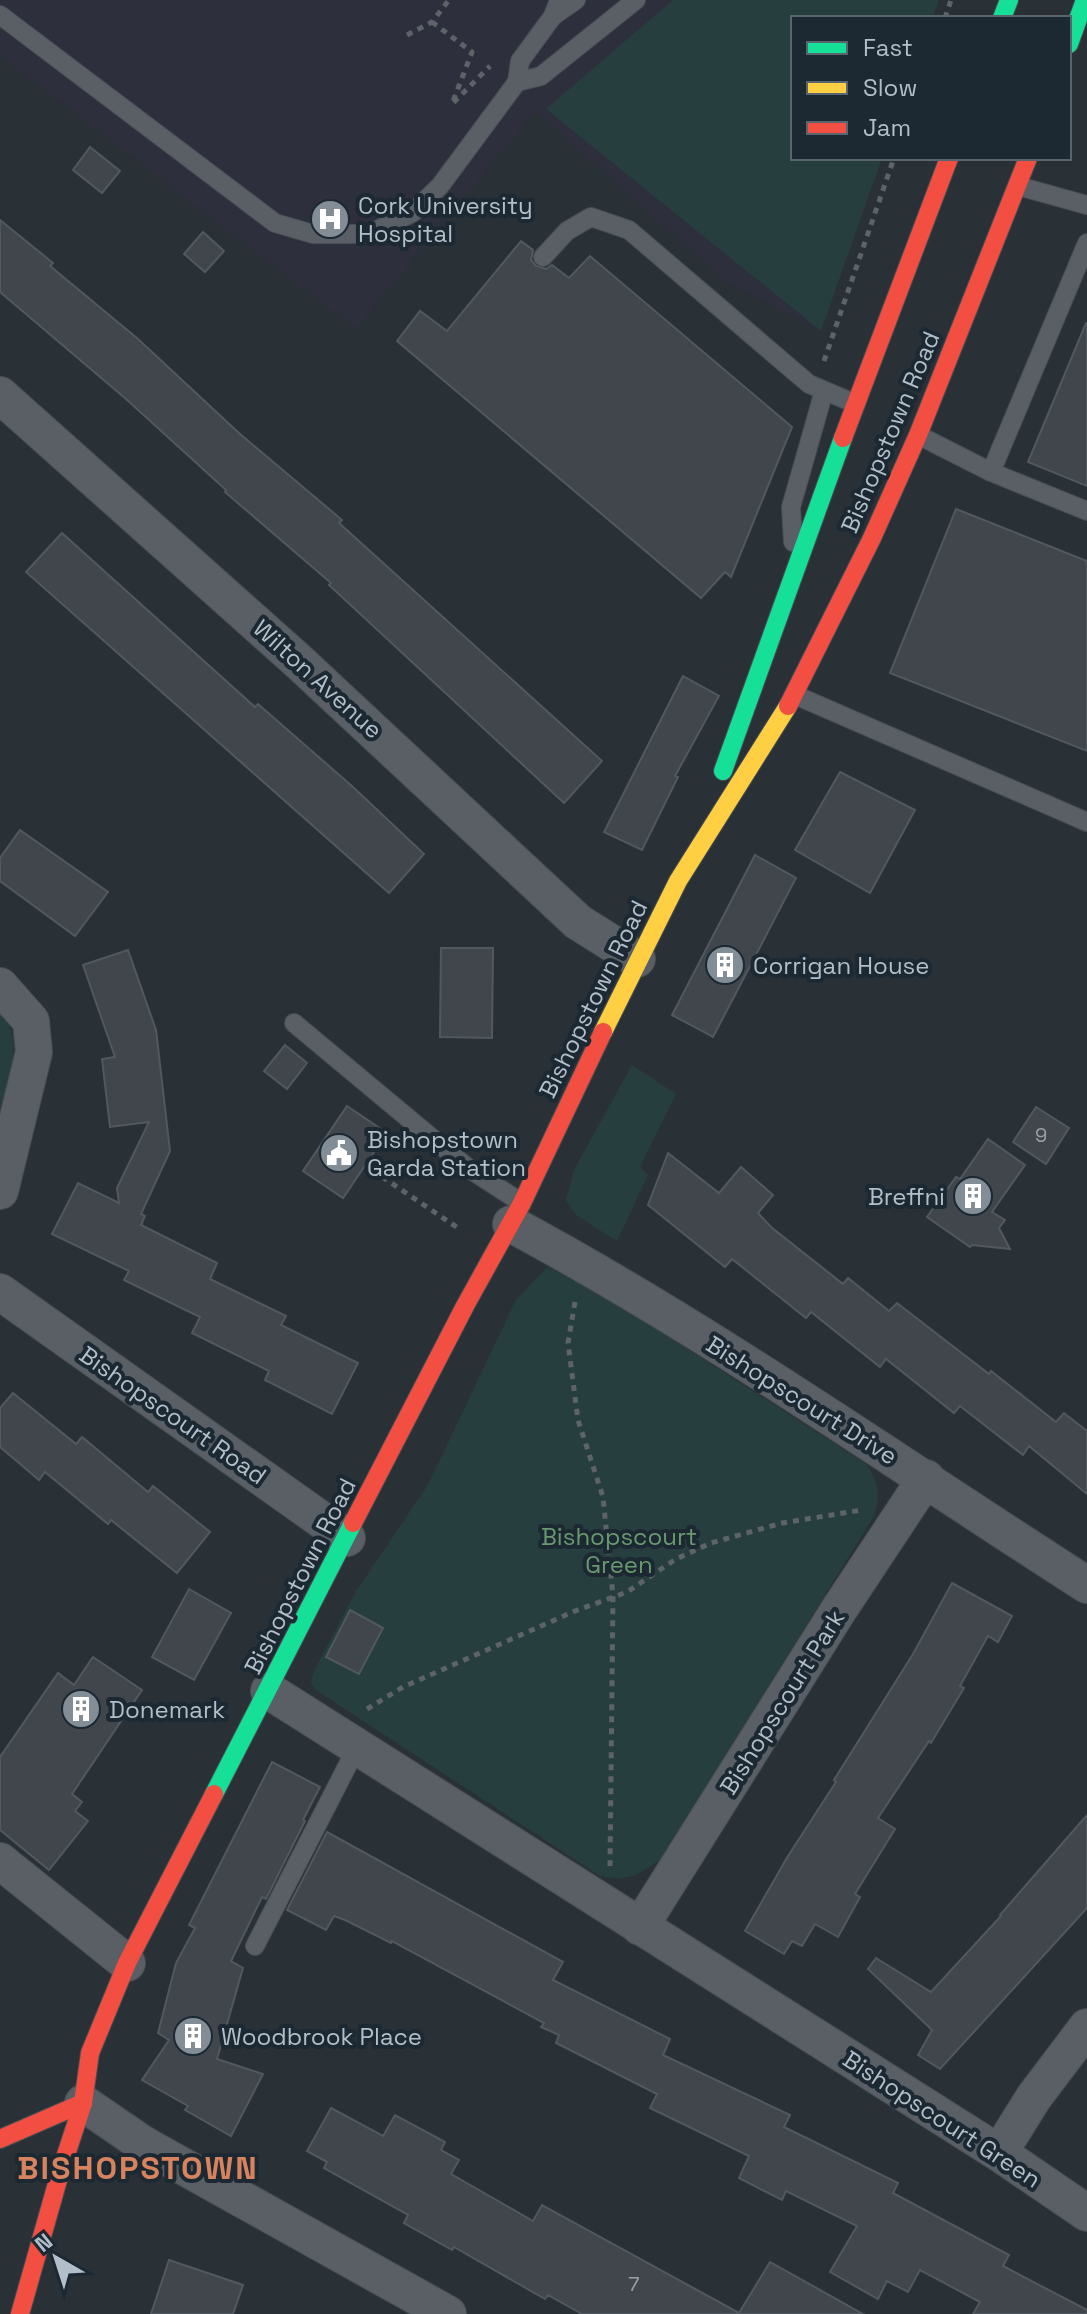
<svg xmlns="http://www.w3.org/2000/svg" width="1087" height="2314" viewBox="0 0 1087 2314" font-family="'Space Grotesk',sans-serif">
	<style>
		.medical { fill: #2e2f3d }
		.green { fill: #263e3e }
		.building { fill: #40464b; stroke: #51585f; stroke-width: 2 }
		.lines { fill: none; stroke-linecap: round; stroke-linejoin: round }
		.lane-casing { stroke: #474d52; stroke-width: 20 }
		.street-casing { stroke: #474d52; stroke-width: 38 }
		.fast-casing { stroke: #474d52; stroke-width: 20 }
		.slow-casing { stroke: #474d52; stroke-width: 20 }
		.jam-casing { stroke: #474d52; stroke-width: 20 }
		.path { stroke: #5c6369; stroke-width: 5; stroke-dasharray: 6 6; stroke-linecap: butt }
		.lane { stroke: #595f65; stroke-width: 18 }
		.street { stroke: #595f65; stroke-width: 36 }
		.fast { stroke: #16e098; stroke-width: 18 }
		.slow { stroke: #ffcf43; stroke-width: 18 }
		.jam { stroke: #f24e42; stroke-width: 18 }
		.labels { text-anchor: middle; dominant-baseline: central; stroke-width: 8; stroke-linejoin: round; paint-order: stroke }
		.number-label { font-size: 20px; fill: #96a0aa }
		.poi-label { font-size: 24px; fill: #b2bec9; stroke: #1c2832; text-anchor: start }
		.street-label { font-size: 24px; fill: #b2bec9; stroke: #1c2832 }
		.park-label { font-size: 24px; fill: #689a6d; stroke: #1c2832 }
		.district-label { font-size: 32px; font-weight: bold; letter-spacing: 2px; fill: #d7835e; stroke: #1c2832 }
	</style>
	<rect width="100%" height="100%" fill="#293137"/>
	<path class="medical" d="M0,0H939L793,18V158H882L821,331L727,281L535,111L356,328L0,55Z"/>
	<g class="green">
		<path d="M673,0H939L932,18H793V158H882L821,331L546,109Z"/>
		<path d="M0,1008C25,1043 10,1072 0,1110Z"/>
		<path d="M632,1065L676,1094L640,1167L648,1175L617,1241L576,1215L566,1200L574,1170Z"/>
		<path d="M547,1267L605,1296L866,1464C879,1483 881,1494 874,1516L661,1859C639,1875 628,1882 600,1876L316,1690L311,1683L313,1673L355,1593L429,1483L516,1300Z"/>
	</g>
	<g class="building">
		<path d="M90,147L120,171L102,193L73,170Z"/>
		<path d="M0,220L53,263L50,266L138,339L240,434L342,520L339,523L602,761L564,803L329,585L331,583L225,492L226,490L126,399L0,292Z"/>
		<path d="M203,232L224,251L205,272L184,254Z"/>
		<path d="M521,241L533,250L531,260L536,266L546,269L552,265L569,278L590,256L792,427L731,577L725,572L701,598L397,341L420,311L447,331Z"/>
		<path d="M1086,323H1087V486L1028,462Z"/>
		<path d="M956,509L1087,561V751L890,673Z"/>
		<path d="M62,533L255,707L258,704L353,787L424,854L389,893L26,572Z"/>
		<path d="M683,676L719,696L675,776L678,777L642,850L604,832Z"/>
		<path d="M840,772L915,810L870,893L795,850Z"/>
		<path d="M20,830L108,892L75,936L0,881V858Z"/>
		<path d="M755,855L796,878L713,1037L672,1015Z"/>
		<path d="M441,948H493L492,1038L440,1037Z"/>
		<path d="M128,950L156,1030L170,1151L141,1214L145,1216L141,1225L217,1263L210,1279L286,1316L281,1325L358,1363L332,1414L265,1380L269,1371L192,1333L200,1317L124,1280L129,1271L52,1234L78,1183L119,1203L117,1188L149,1122L110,1127L102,1059L115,1057L83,965Z"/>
		<path d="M285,1045L307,1063L287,1089L264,1071Z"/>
		<path d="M347,1106L387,1133L343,1198L303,1171Z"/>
		<path d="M1036,1107L1069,1128L1046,1164L1013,1142Z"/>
		<path d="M988,1139L1025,1165L992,1212L1005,1220L999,1228L1010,1249L972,1245L970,1247L927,1217L956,1177L960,1179Z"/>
		<path d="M668,1153L719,1193L741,1167L773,1195L758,1213L771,1227L843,1284L848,1278L889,1311L897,1303L989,1374L991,1371L1056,1422L1064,1413L1087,1431V1494L1029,1446L1023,1455L960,1406L954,1413L886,1359L880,1367L811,1312L806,1318L732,1259L725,1267L648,1205Z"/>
		<path d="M13,1393L76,1444L82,1437L148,1492L153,1486L210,1532L177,1573L111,1520L108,1524L45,1472L39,1480L0,1447V1408Z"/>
		<path d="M952,1583L1012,1616L998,1642L988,1636L960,1686L964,1688L931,1743L929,1741L878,1818L895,1829L855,1894L860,1897L838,1937L815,1924L802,1946L792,1941L784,1954L745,1931L788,1856L836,1782L834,1780L913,1654Z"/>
		<path d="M189,1589L231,1613L194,1680L152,1657Z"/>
		<path d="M350,1610L383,1628L359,1674L326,1657Z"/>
		<path d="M93,1657L142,1690L72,1794L82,1802L75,1811L88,1821L49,1870L0,1830V1757L58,1673L74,1685Z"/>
		<path d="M272,1762L320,1787L303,1820L305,1821L266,1899L262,1897L231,1961L243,1968L217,2059L263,2074L231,2136L185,2110L188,2106L142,2080L169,2040L158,2033L176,1963L195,1928L189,1925Z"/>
		<path d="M1087,1815V1908L940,2069L918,2055L932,2030L868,1969L876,1958L931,1992L1001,1916L1000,1915Z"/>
		<path d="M327,1832L563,1962L553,1980L670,2039L663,2055L790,2115L784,2127L898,2183L893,2193L1009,2255L1003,2266L1087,2310V2314H973L980,2302L920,2270L908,2292L887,2281L878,2299L830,2272L857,2226L786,2191L782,2200L739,2178L749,2156L650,2108L657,2094L556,2043L559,2035L541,2027L544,2023L392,1941L391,1943L345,1920L334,1916L326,1930L287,1910Z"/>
		<path d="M331,2108L383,2136L395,2115L445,2142L441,2150L459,2160L451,2174L533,2221L542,2205L739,2313L770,2262L863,2314H582L548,2295L545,2299L454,2247L452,2250L404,2223L408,2215L324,2168L327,2162L307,2151Z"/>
		<path d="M169,2260L243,2285L233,2314H151Z"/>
	</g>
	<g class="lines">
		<defs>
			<g id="lane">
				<path d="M0,15L275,223L313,234H369L412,213L440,186L517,82L520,61L553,16L559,0"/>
				<path d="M553,16L576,0"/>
				<path d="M517,82L541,76L636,0"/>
				<path d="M1018,186L1087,205"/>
				<path d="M543,257L567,231L591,217L629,230L809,384L856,404"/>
				<path d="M918,435L991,472L1087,511"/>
				<path d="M991,472L1087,243"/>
				<path d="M793,542L791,507L824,391"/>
				<path d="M795,695L1087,822"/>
				<path d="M294,1023L468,1168L522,1203"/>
				<path d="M255,1946L357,1747"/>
			</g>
			<g id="street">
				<path d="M0,395L298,661L578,922L637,959"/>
				<path d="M0,986L31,1021L34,1052L0,1191"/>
				<path d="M511,1224C710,1331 896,1463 1087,1585"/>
				<path d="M0,1292L347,1538"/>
				<path d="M269,1691L999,2153L1087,2213"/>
				<path d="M0,1861L127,1963"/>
				<path d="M640,1927L838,1611L926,1478"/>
				<path d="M83,2103L143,2144L448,2314"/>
				<path d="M999,2153L1034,2097L1087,2027"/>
			</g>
			<g id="fast">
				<path d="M1002,18L1009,0"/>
				<path d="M1069,44L1085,0"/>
				<path d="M723,771L843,438"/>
				<path d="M214,1794L353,1523"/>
			</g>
			<path id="slow" d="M603,1032L678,881L788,706"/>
			<g id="jam">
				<path d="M843,438L949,158"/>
				<path d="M788,706L872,538L918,435L1028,158"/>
				<path d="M353,1523L465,1306L522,1203L603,1032"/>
				<path d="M0,2139L83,2103"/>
				<path d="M20,2314L60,2173L83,2103L90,2053L127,1963L214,1794"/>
			</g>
		</defs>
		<use href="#lane" class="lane-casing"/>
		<use href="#street" class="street-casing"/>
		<use href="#fast" class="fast-casing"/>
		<use href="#slow" class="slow-casing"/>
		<use href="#jam" class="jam-casing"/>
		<g class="path">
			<path d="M945,18L951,0"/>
			<path d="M432,22L472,52L452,104L490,66"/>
			<path d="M407,35L432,22L449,0"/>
			<path d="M824,361L894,158"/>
			<path d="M372,1170L461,1230"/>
			<path d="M575,1302L568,1343L578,1420L603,1497L613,1596L610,1866"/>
			<path d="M367,1709L403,1687L575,1611L627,1592L676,1559L711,1543L782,1523L862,1510"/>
		</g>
		<use href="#lane" class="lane"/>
		<use href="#street" class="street"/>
		<use href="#fast" class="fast"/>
		<use href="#slow" class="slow"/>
		<use href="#jam" class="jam"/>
	</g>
	<defs>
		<symbol id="hospital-disc" viewBox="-11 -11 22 22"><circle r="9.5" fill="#828d96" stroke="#1c2832"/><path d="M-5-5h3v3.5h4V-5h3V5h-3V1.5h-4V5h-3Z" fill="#fff"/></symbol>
		<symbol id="building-disc" viewBox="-11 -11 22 22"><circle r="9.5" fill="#828d96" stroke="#1c2832"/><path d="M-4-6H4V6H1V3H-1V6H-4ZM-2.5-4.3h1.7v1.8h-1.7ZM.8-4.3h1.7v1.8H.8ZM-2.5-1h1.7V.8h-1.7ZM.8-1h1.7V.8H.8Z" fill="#fff"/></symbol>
		<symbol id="civic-disc" viewBox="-11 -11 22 22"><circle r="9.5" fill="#828d96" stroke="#1c2832"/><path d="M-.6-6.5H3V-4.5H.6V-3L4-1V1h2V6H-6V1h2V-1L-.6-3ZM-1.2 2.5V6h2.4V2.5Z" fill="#fff"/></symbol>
	</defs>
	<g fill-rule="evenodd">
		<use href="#hospital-disc" x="308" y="197" width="44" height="44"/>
		<use href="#building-disc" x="703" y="943" width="44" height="44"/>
		<use href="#civic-disc" x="317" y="1131" width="44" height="44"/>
		<use href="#building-disc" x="951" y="1174" width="44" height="44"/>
		<use href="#building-disc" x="59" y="1687" width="44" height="44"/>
		<use href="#building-disc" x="171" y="2014" width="44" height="44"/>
	</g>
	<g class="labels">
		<g class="number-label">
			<text x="1041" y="1135">9</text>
			<text x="634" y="2284">7</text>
		</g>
		<g class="poi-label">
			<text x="358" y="205">Cork University<tspan x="358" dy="28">Hospital</tspan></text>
			<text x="753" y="965">Corrigan House</text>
			<text x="367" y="1139">Bishopstown<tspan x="367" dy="28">Garda Station</tspan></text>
			<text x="945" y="1196" text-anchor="end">Breffni</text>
			<text x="109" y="1709">Donemark</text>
			<text x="221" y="2036">Woodbrook Place</text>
		</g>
		<g class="street-label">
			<text transform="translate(890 432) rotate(-67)">Bishopstown Road</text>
			<text transform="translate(318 679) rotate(42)">Wilton Avenue</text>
			<text transform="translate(593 999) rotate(-64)">Bishopstown Road</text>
			<text transform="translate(802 1400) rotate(32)">Bishopscourt Drive</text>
			<text transform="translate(173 1415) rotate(35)">Bishopscourt Road</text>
			<text transform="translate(300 1576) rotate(-63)">Bishopstown Road</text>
			<text transform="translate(782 1702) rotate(-58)">Bishopscourt Park</text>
			<text transform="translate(942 2119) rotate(33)">Bishopscourt Green</text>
		</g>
		<g class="park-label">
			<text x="619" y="1536">Bishopscourt<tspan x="619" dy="28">Green</tspan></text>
		</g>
		<g class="district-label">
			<text x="138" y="2168">BISHOPSTOWN</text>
		</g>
	</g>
	<rect x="791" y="16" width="280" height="144" fill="#1c2832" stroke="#58646e" stroke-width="2"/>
	<rect x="807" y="42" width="40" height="12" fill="#16e098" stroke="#58646e" stroke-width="2"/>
	<text x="863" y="56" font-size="24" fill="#b2bec9">Fast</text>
	<rect x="807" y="82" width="40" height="12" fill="#ffcf43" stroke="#58646e" stroke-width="2"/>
	<text x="863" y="96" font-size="24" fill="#b2bec9">Slow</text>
	<rect x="807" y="122" width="40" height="12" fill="#f24e42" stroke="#58646e" stroke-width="2"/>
	<text x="863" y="136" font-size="24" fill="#b2bec9">Jam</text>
	<g transform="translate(56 2258) rotate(321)" stroke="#1c2832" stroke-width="6" paint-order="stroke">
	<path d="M0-6L14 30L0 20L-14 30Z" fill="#b2bec9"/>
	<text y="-12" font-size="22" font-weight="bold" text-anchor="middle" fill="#b2bec9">N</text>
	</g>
</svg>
